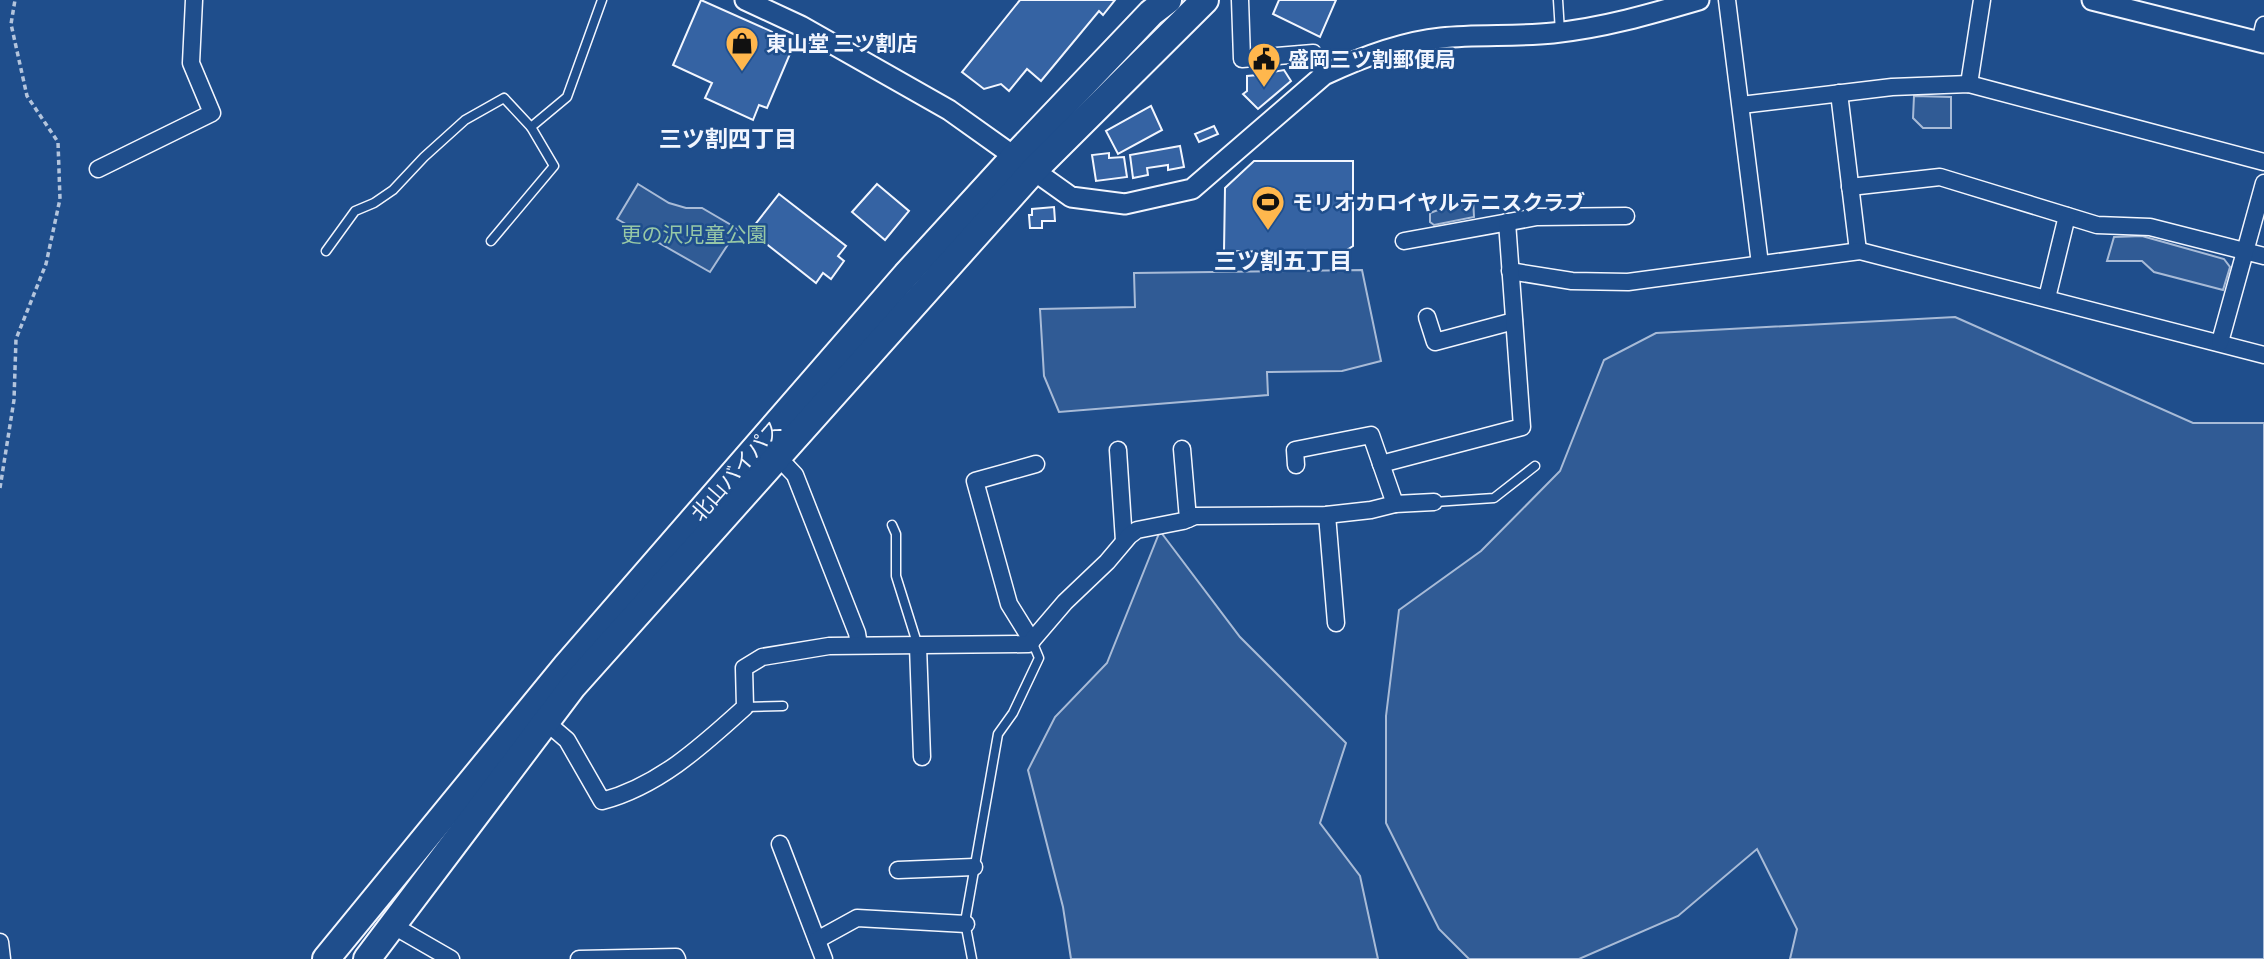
<svg xmlns="http://www.w3.org/2000/svg" width="2264" height="959" viewBox="0 0 2264 959" font-family="'Titillium Web','Noto Sans JP',sans-serif">
	<style>
		.built { fill: #305b95; stroke: #a8bbd7; stroke-width: 2 }
		.building { fill: #3563a3; stroke: #f2f6ff; stroke-width: 2 }
		.lines { fill: none; stroke-linecap: round; stroke-linejoin: round }
		.service-casing { stroke: #f2f6ff; stroke-width: 11 }
		.minor-casing { stroke: #f2f6ff; stroke-width: 19 }
		.tertiary-casing { stroke: #f2f6ff; stroke-width: 23 }
		.trunk-casing { stroke: #f2f6ff; stroke-width: 30 }
		.path { stroke: #b3c4dc; stroke-width: 3.5; stroke-dasharray: 5 3.5; stroke-linecap: butt }
		.service { stroke: #1f4e8c; stroke-width: 8 }
		.minor { stroke: #1f4e8c; stroke-width: 16 }
		.tertiary { stroke: #1f4e8c; stroke-width: 19 }
		.trunk { stroke: #1f4e8c; stroke-width: 26 }
		.labels { text-anchor: middle; dominant-baseline: central; stroke-width: 5; stroke-linejoin: round; paint-order: stroke }
		.poi-label { font-size: 21px; font-weight: bold; fill: #f2f6ff; stroke: #1f4e8c; text-anchor: start }
		.park-label { font-size: 21px; fill: #97c8a6; stroke: #1f4e8c }
		.street-label { font-size: 21px; fill: #f2f6ff; stroke: #1f4e8c }
		.neighbourhood-label { font-size: 23px; font-weight: bold; fill: #f2f6ff; stroke: #1f4e8c }
	</style>
	<rect width="100%" height="100%" fill="#1f4e8c"/>
	<g class="built">
		<path d="M1914,96L1951,97V128H1923L1913,118Z"/>
		<path d="M638,184L669,203L686,208H702L738,229L710,272L617,219Z"/>
		<path d="M1473,197L1474,217L1434,225L1430,222V213Z"/>
		<path d="M2142,236L2224,259L2230,267L2223,290L2154,272L2142,261H2107L2114,237Z"/>
		<path d="M1362,270L1381,361L1342,371L1267,372L1268,395L1059,412L1044,376L1040,309L1135,307L1134,273Z"/>
		<path d="M1955,317L2193,423H2264V959H1790L1797,929L1757,849L1678,916L1579,959H1469L1439,929L1386,823V716L1399,610L1481,551L1560,471L1604,360L1656,333Z"/>
		<path d="M1160,531L1240,637L1346,743L1320,823L1360,876L1378,959H1071L1063,907L1028,770L1055,717L1107,663Z"/>
	</g>
	<g class="building">
		<path d="M701,0L795,42L767,108L759,105L753,120L705,98L712,83L673,65Z"/>
		<path d="M1020,0H1115L1103,15L1099,11L1041,81L1027,69L1009,91L1001,84L984,89L962,72Z"/>
		<path d="M1279,0H1336L1320,37L1273,14Z"/>
		<path d="M1269,69L1273,72L1284,70L1291,81L1258,109L1243,94L1247,91V76L1258,75L1260,70L1265,73Z"/>
		<path d="M1151,106L1162,130L1118,154L1106,131Z"/>
		<path d="M1214,126L1218,134L1199,142L1195,134Z"/>
		<path d="M1180,146L1184,167L1168,170V165L1147,168L1148,175L1133,178L1130,155Z"/>
		<path d="M1109,153V158L1124,157L1127,177L1096,181L1092,155Z"/>
		<path d="M1254,161H1353V246L1342,253L1224,251L1225,188Z"/>
		<path d="M877,184L909,211L885,240L852,212Z"/>
		<path d="M779,194L846,246L838,256L844,261L831,279L823,273L816,283L750,231Z"/>
		<path d="M1054,207L1055,221H1042V228H1030L1029,215H1032V209Z"/>
	</g>
	<g class="lines">
		<defs>
			<g id="service">
				<path d="M1558,0L1560,32"/>
				<path d="M491,241L554,166L531,127L567,97L602,0"/>
				<path d="M326,251L355,211L374,203L393,190L424,157L465,120L504,98L531,127"/>
				<path d="M1434,502L1494,498L1535,466"/>
				<path d="M892,525L896,534V576L918,646"/>
				<path d="M745,707L783,706"/>
				<path d="M972,959L965,922L998,734L1013,713L1039,658L1032,641"/>
			</g>
			<g id="minor">
				<path d="M1240,0L1242,59L1313,53L1324,75"/>
				<path d="M1727,0L1760,264"/>
				<path d="M2260,42L2264,25"/>
				<path d="M1969,84L1982,0"/>
				<path d="M1839,93L1858,251"/>
				<path d="M1741,105L1892,87L1969,84L2264,162"/>
				<path d="M98,169L212,113L191,63L194,0"/>
				<path d="M1850,187L1940,177L2097,225L2150,227L2264,256"/>
				<path d="M1404,241L1537,217L1626,216"/>
				<path d="M1510,271L1572,281L1628,282L1860,251L2264,355"/>
				<path d="M2047,298L2067,216"/>
				<path d="M1427,317L1435,342L1514,321"/>
				<path d="M2220,342L2264,183"/>
				<path d="M1182,449L1188,519"/>
				<path d="M1118,450L1124,541"/>
				<path d="M778,457L795,475L857,633L859,645"/>
				<path d="M1381,464L1522,427L1507,222"/>
				<path d="M1296,465L1295,450L1371,435L1395,504"/>
				<path d="M1327,515L1336,623"/>
				<path d="M1032,641L1009,604L975,481L1036,464"/>
				<path d="M918,646L922,757"/>
				<path d="M546,722L567,740L602,801C659,786 703,745 745,707L744,668L762,657L829,646L1029,644L1065,602L1107,562L1129,536L1137,530L1183,521L1195,516L1326,515L1371,510L1395,504L1434,502"/>
				<path d="M780,844L824,959"/>
				<path d="M898,870L974,867"/>
				<path d="M392,925L451,959"/>
				<path d="M817,940L857,918L966,924"/>
				<path d="M0,942L2,959"/>
				<path d="M579,959L676,957L677,959"/>
			</g>
			<g id="tertiary">
				<path d="M745,0L801,26L949,110L1071,197L1125,204L1192,189L1324,75C1360,58 1402,42 1441,38C1478,34 1516,37 1553,33C1603,28 1651,14 1699,0"/>
				<path d="M2092,0L2264,43"/>
			</g>
			<g id="trunk">
				<path d="M326,959L567,665L906,275L1015,156L1151,13L1168,0"/>
				<path d="M367,959L573,686L1034,170L1205,0"/>
			</g>
		</defs>
		<use href="#service" class="service-casing"/>
		<use href="#minor" class="minor-casing"/>
		<use href="#tertiary" class="tertiary-casing"/>
		<use href="#trunk" class="trunk-casing"/>
		<path class="path" d="M0,488L14,400L16,339L46,264L60,199L58,142L27,96L11,24L15,0"/>
		<use href="#service" class="service"/>
		<use href="#minor" class="minor"/>
		<use href="#tertiary" class="tertiary"/>
		<use href="#trunk" class="trunk"/>
	</g>
	<defs>
		<symbol id="shop-pin" viewBox="-11 -11 22 30"><path d="M0 17L-7.5 6A9.5 9.5 0 1 1 7.5 6Z" fill="#ffb74d" stroke="#1f4e8c"/><path d="M-5-2.5h2.3a2.7 3.5 0 0 1 5.4 0H5L5.5 6h-11ZM-1.5-2.5h3a1.5 2.3 0 0 0-3 0Z" fill="#111"/></symbol>
		<symbol id="civic-pin" viewBox="-11 -11 22 30"><path d="M0 17L-7.5 6A9.5 9.5 0 1 1 7.5 6Z" fill="#ffb74d" stroke="#1f4e8c"/><path d="M-.6-6.5H3V-4.5H.6V-3L4-1V1h2V6H-6V1h2V-1L-.6-3ZM-1.2 2.5V6h2.4V2.5Z" fill="#111"/></symbol>
		<symbol id="stadium-pin" viewBox="-11 -11 22 30"><path d="M0 17L-7.5 6A9.5 9.5 0 1 1 7.5 6Z" fill="#ffb74d" stroke="#1f4e8c"/><path d="M0-5a6.5 5 0 1 0 0 10a6.5 5 0 1 0 0-10ZM-3.5-1.8h7v3.6h-7Z" fill="#111"/></symbol>
	</defs>
	<g fill-rule="evenodd">
		<use href="#shop-pin" x="723" y="24" width="38" height="52"/>
		<use href="#civic-pin" x="1245" y="40" width="38" height="52"/>
		<use href="#stadium-pin" x="1249" y="183" width="38" height="52"/>
	</g>
	<g class="labels">
		<g class="poi-label">
			<text x="766" y="43">東山堂 三ツ割店</text>
			<text x="1288" y="59">盛岡三ツ割郵便局</text>
			<text x="1292" y="202">モリオカロイヤルテニスクラブ</text>
		</g>
		<g class="park-label">
			<text x="694" y="234">更の沢児童公園</text>
		</g>
		<g class="street-label">
			<text transform="translate(736 470) rotate(-49)">北山バイパス</text>
		</g>
		<g class="neighbourhood-label">
			<text x="728" y="138">三ツ割四丁目</text>
			<text x="1283" y="260">三ツ割五丁目</text>
		</g>
	</g>
</svg>
